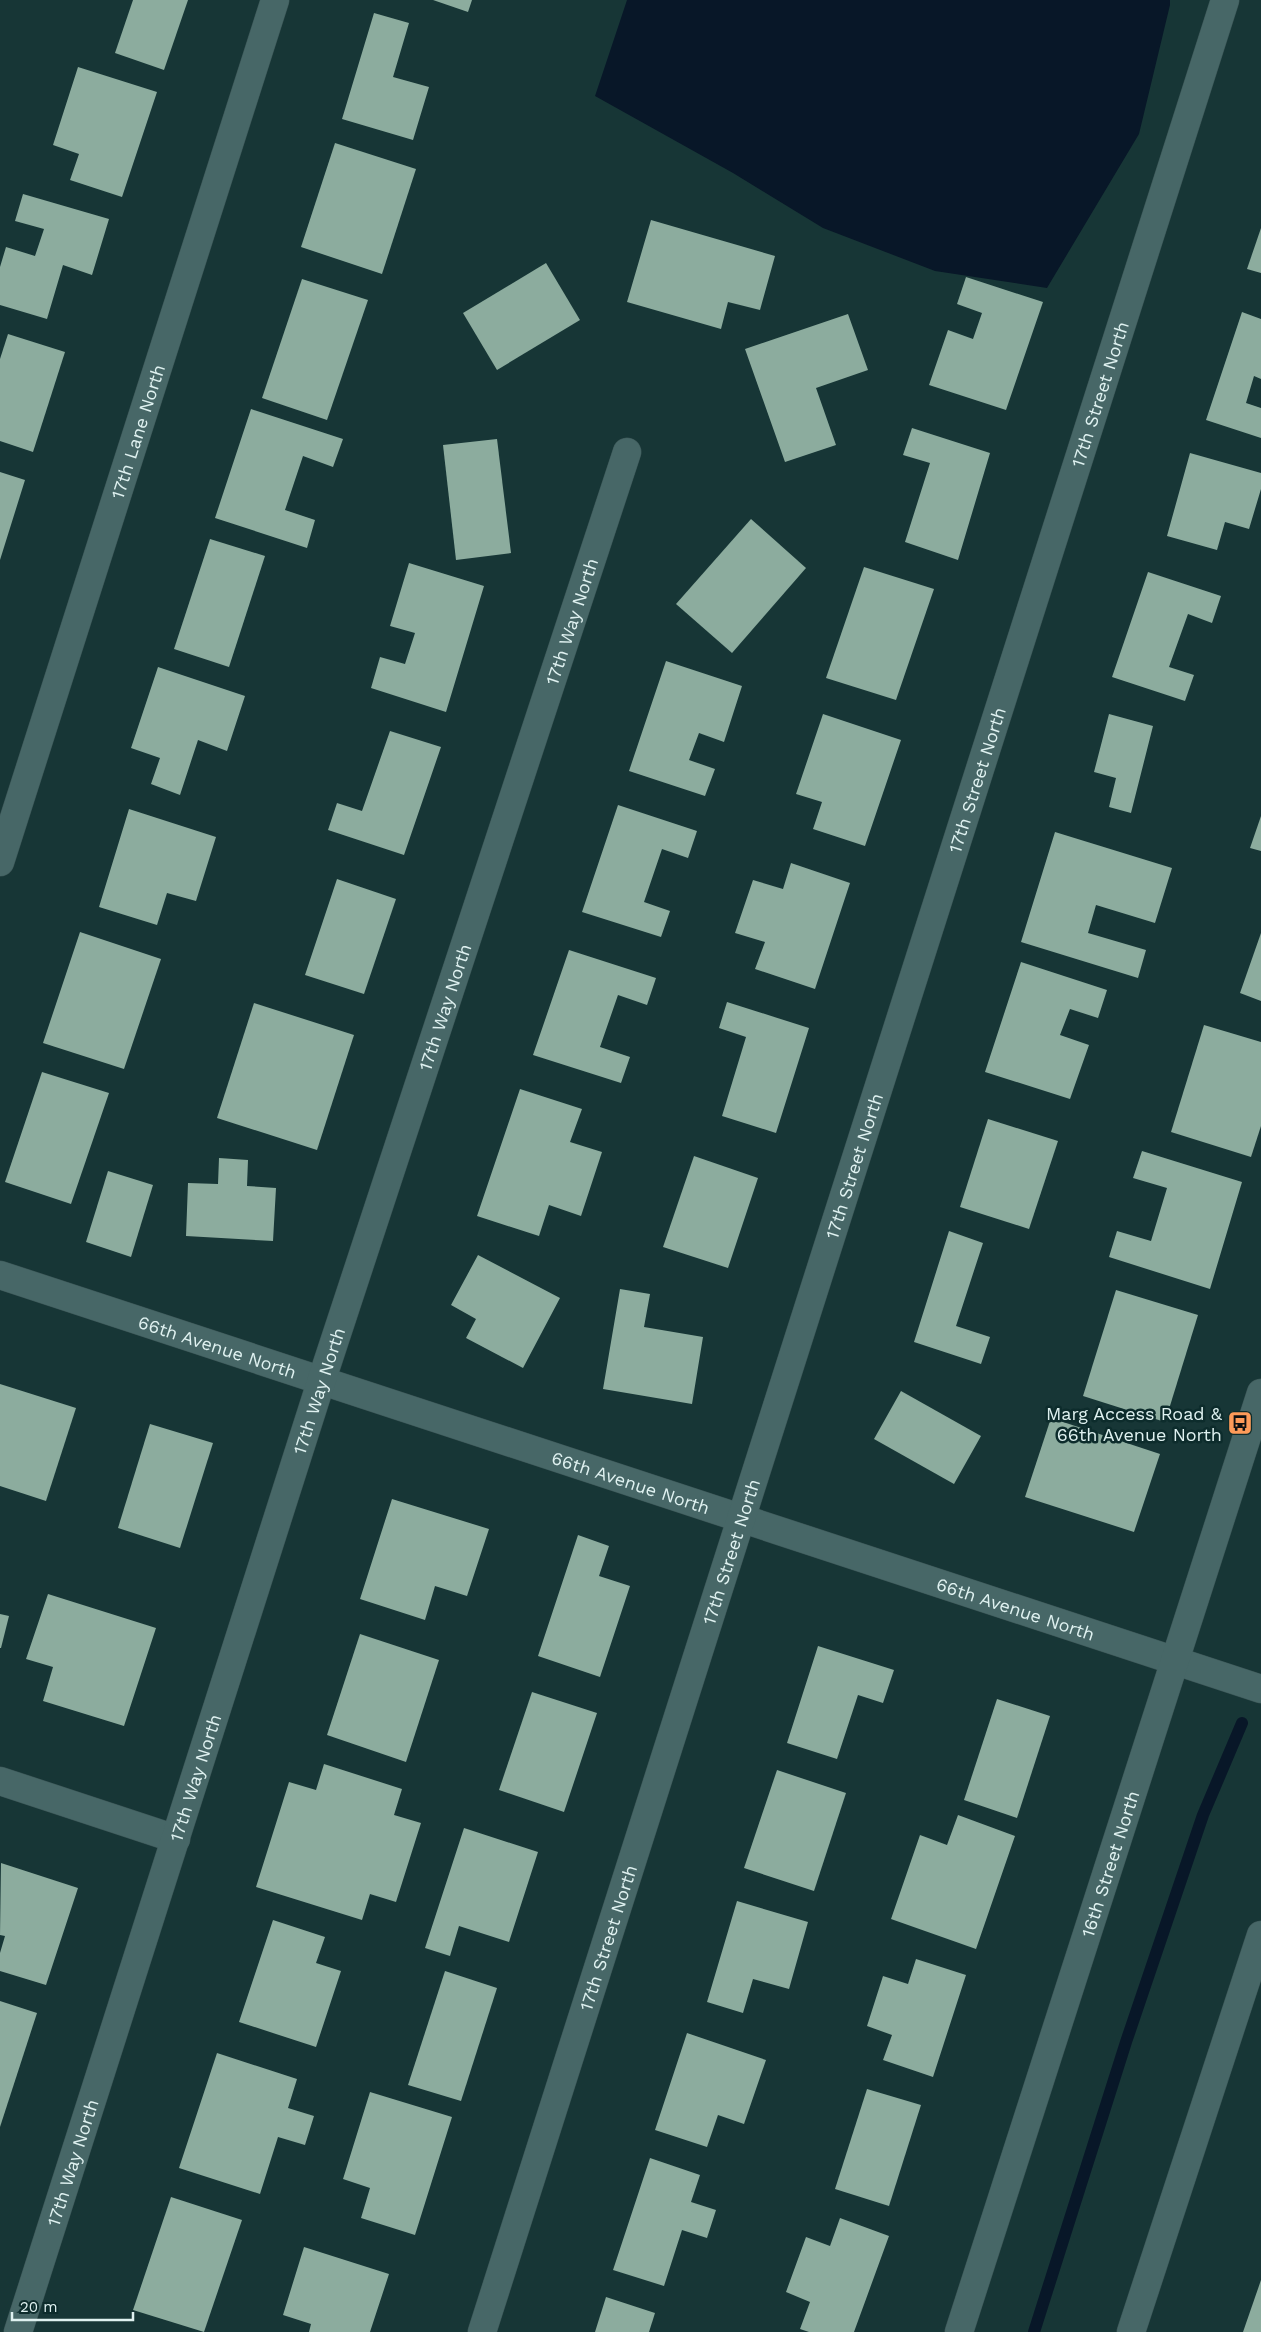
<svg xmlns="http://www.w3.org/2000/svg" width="1261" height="2332" viewBox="0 0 1261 2332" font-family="'Work Sans',sans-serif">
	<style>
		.water { fill: #081728 }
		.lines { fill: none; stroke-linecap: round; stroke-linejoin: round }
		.stream { stroke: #081728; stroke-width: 12 }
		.building { fill: #8cac9e }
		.minor-casing { stroke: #3a5455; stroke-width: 29 }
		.minor { stroke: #476767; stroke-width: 28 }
		.labels { text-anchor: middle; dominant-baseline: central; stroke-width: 5; stroke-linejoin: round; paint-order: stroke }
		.street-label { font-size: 18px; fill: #dff1f0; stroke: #0d2c2c }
		.poi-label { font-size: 18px; fill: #dff1f0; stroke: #0d2c2c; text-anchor: end }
	</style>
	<rect width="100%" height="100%" fill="#173636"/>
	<path class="water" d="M627,0H1170V5L1139,134L1047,288L935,271L823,228L733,173L595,96Z"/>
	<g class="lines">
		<path class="stream" d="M1034,2332L1126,2042L1203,1815L1242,1723"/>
	</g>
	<g class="building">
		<path d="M133,0H188L164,70L115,53Z"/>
		<path d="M433,0H472L468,12Z"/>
		<path d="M374,13L409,23L393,77L429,87L413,140L342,119Z"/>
		<path d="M78,67L157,92L122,197L70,180L79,154L53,145Z"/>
		<path d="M335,143L416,169L382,274L301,247Z"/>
		<path d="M23,194L109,219L92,275L63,265L47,319L0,305V267L6,247L35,256L44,229L15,221Z"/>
		<path d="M651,220L775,256L760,310L728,302L721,329L627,302Z"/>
		<path d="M1261,228V273L1247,269Z"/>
		<path d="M546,263L580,320L497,370L463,313Z"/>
		<path d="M966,277L1043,302L1006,410L929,385L948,330L973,339L982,313L957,304Z"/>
		<path d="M302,279L368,300L327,420L262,398Z"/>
		<path d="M1242,312L1261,319V379L1254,376L1246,403L1261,408V438L1206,420Z"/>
		<path d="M848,314L868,370L816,388L836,445L785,462L745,349Z"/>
		<path d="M8,334L65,352L33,452L0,441V359Z"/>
		<path d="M251,409L343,439L333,467L303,456L285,510L315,520L307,548L215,518Z"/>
		<path d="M912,428L990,453L958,560L905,542L930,463L903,455Z"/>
		<path d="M497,439L511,553L456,560L443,445Z"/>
		<path d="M1190,453L1261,473V489L1249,529L1225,522L1217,550L1167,536Z"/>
		<path d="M0,472L25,480L0,560Z"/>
		<path d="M751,519L806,568L732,653L676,604Z"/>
		<path d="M210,539L265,556L229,667L174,649Z"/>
		<path d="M409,563L484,586L446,712L371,688L380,657L405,664L415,633L390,626Z"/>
		<path d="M864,567L934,589L896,700L826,678Z"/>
		<path d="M1148,572L1221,596L1212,623L1188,614L1169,667L1194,675L1185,701L1112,677Z"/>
		<path d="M666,661L742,686L724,742L699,733L689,760L715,769L705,796L629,771Z"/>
		<path d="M158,667L245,696L227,751L198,740L180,795L151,784L160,758L131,748Z"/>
		<path d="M823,714L901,740L865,846L813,829L822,802L796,794Z"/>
		<path d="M1109,714L1153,726L1131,813L1109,807L1116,778L1094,772Z"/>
		<path d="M390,731L441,747L404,855L328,830L337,803L362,811Z"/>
		<path d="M618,805L697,831L688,858L662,849L644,902L670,911L661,937L582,912Z"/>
		<path d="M129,809L216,837L196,901L167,893L157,925L99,907Z"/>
		<path d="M1261,816V851L1250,848Z"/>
		<path d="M1055,832L1172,868L1155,923L1096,905L1088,933L1146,950L1138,978L1021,942Z"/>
		<path d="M791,863L850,883L815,989L755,969L765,942L735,933L753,880L783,889Z"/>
		<path d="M337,879L396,899L364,994L305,975Z"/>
		<path d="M80,932L161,959L124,1069L43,1043Z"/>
		<path d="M1261,933V1001L1240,993Z"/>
		<path d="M569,950L656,978L647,1005L618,995L600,1047L630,1057L621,1083L533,1055Z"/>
		<path d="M1021,962L1107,990L1098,1018L1070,1009L1060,1035L1089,1045L1070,1099L985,1072Z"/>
		<path d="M727,1002L809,1028L776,1133L722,1116L746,1037L719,1028Z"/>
		<path d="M254,1003L354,1035L317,1150L217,1118Z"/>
		<path d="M1204,1025L1261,1042V1126L1251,1157L1171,1132Z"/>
		<path d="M42,1072L109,1093L71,1204L5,1182Z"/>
		<path d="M520,1089L582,1109L570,1142L602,1152L581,1216L549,1205L539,1236L477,1216Z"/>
		<path d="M988,1119L1058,1141L1029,1229L960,1207Z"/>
		<path d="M1142,1151L1242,1182L1210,1289L1109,1257L1117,1231L1151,1241L1167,1188L1133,1178Z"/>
		<path d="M694,1156L758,1178L728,1268L663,1247Z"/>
		<path d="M219,1158L248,1160L247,1186L276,1188L273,1241L186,1236L188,1183L218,1184Z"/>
		<path d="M108,1171L153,1185L131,1257L86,1242Z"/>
		<path d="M949,1231L983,1243L956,1326L990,1337L981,1364L914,1342Z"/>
		<path d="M478,1255L560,1298L523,1368L466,1338L476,1319L451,1305Z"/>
		<path d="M620,1289L650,1294L644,1327L703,1337L692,1404L603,1389Z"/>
		<path d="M1116,1290L1198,1315L1165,1422L1083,1396Z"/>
		<path d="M0,1384L76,1408L46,1501L0,1486Z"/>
		<path d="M901,1391L981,1436L954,1484L874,1439Z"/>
		<path d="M1051,1418L1160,1454L1134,1532L1025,1497Z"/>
		<path d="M150,1424L213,1443L180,1548L118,1528Z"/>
		<path d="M392,1499L489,1529L467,1596L435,1586L425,1620L360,1599Z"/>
		<path d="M578,1535L609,1546L599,1576L630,1586L600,1677L538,1656Z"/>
		<path d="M48,1594L156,1628L124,1726L43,1701L53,1667L26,1659Z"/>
		<path d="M0,1614L9,1616L1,1648H0Z"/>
		<path d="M360,1634L439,1660L406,1762L327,1735Z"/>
		<path d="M818,1646L894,1670L883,1703L858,1695L837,1759L787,1743Z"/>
		<path d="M532,1692L597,1713L564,1812L499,1790Z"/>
		<path d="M997,1699L1050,1716L1017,1818L964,1800Z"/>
		<path d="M324,1764L402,1789L394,1815L421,1823L396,1902L370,1894L362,1920L256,1887L289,1782L316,1790Z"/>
		<path d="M777,1770L846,1793L814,1891L744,1868Z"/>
		<path d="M958,1815L1015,1836L976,1949L891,1919L920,1835L947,1845Z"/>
		<path d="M464,1828L538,1852L509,1942L459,1926L450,1956L425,1948Z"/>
		<path d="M1,1863L78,1888L46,1985L0,1971V1953L5,1936L0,1935Z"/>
		<path d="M737,1901L808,1922L789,1989L753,1979L743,2013L707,2002Z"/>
		<path d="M273,1920L325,1937L316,1963L341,1971L316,2047L239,2022Z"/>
		<path d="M916,1959L966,1975L933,2077L883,2060L892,2035L867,2026L883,1976L908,1984Z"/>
		<path d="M445,1971L497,1988L461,2101L408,2085Z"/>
		<path d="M0,2001L37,2013L0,2127Z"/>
		<path d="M687,2033L766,2060L744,2124L718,2115L707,2147L655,2130Z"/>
		<path d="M217,2053L297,2079L288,2108L314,2116L305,2145L278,2137L260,2194L179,2168Z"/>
		<path d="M867,2089L921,2105L889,2206L835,2189Z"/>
		<path d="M370,2092L452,2117L415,2235L361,2218L370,2188L343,2179Z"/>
		<path d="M650,2158L700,2175L691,2202L716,2210L707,2238L682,2230L664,2286L613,2270Z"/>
		<path d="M171,2197L242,2220L204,2332L133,2310Z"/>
		<path d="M840,2218L889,2236L854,2332H809L800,2329L810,2302L786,2292L806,2237L830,2246Z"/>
		<path d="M304,2247L389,2274L370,2332H309L311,2324L283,2315Z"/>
		<path d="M1261,2280V2332H1243Z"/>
		<path d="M606,2297L655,2313L649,2332H595Z"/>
	</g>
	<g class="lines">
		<defs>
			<g id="minor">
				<path id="s1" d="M0,862L275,0"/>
				<path id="s2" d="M0,1275L1261,1689"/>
				<path d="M0,1781L176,1839"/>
				<path id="s3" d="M18,2332L322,1379L627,452"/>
				<path id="s4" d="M482,2332L1225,0"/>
				<path id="s5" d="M959,2332L1261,1393"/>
				<path d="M1131,2332L1261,1935"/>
			</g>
		</defs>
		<use href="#minor" class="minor-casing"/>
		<use href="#minor" class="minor"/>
	</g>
	<defs>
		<symbol id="bus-square" viewBox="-11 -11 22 22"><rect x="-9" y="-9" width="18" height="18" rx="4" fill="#fe9b59" stroke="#0d2c2c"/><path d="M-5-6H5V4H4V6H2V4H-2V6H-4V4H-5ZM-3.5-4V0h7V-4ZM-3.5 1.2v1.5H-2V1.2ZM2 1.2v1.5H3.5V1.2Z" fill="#111"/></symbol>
	</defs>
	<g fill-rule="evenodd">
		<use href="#bus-square" x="1226" y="1409" width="28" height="28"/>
	</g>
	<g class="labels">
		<g class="street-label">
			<text stroke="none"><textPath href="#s4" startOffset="2034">17th Street North</textPath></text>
			<text stroke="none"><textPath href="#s1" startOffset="452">17th Lane North</textPath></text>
			<text stroke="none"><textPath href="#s3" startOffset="1798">17th Way North</textPath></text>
			<text stroke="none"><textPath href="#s4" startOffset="1629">17th Street North</textPath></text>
			<text stroke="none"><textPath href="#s3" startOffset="1392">17th Way North</textPath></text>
			<text stroke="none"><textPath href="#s4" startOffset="1224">17th Street North</textPath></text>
			<text stroke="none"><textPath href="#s2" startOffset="229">66th Avenue North</textPath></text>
			<text stroke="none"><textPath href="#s3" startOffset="988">17th Way North</textPath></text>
			<text stroke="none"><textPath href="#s2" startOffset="664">66th Avenue North</textPath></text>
			<text stroke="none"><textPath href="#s4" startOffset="819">17th Street North</textPath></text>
			<text stroke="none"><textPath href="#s2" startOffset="1069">66th Avenue North</textPath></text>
			<text stroke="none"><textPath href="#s3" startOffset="582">17th Way North</textPath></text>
			<text stroke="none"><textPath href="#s5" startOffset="492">16th Street North</textPath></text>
			<text stroke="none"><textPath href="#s4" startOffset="414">17th Street North</textPath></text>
			<text stroke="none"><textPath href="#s3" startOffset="178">17th Way North</textPath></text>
		</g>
		<g class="poi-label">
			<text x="1222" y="1413">Marg Access Road &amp;<tspan x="1222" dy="21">66th Avenue North</tspan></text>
		</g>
	</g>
	<path d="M12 2312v8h121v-8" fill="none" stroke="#dff1f0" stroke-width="2.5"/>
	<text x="20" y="2312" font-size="15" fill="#dff1f0" stroke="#0d2c2c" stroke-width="4" paint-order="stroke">20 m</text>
</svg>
